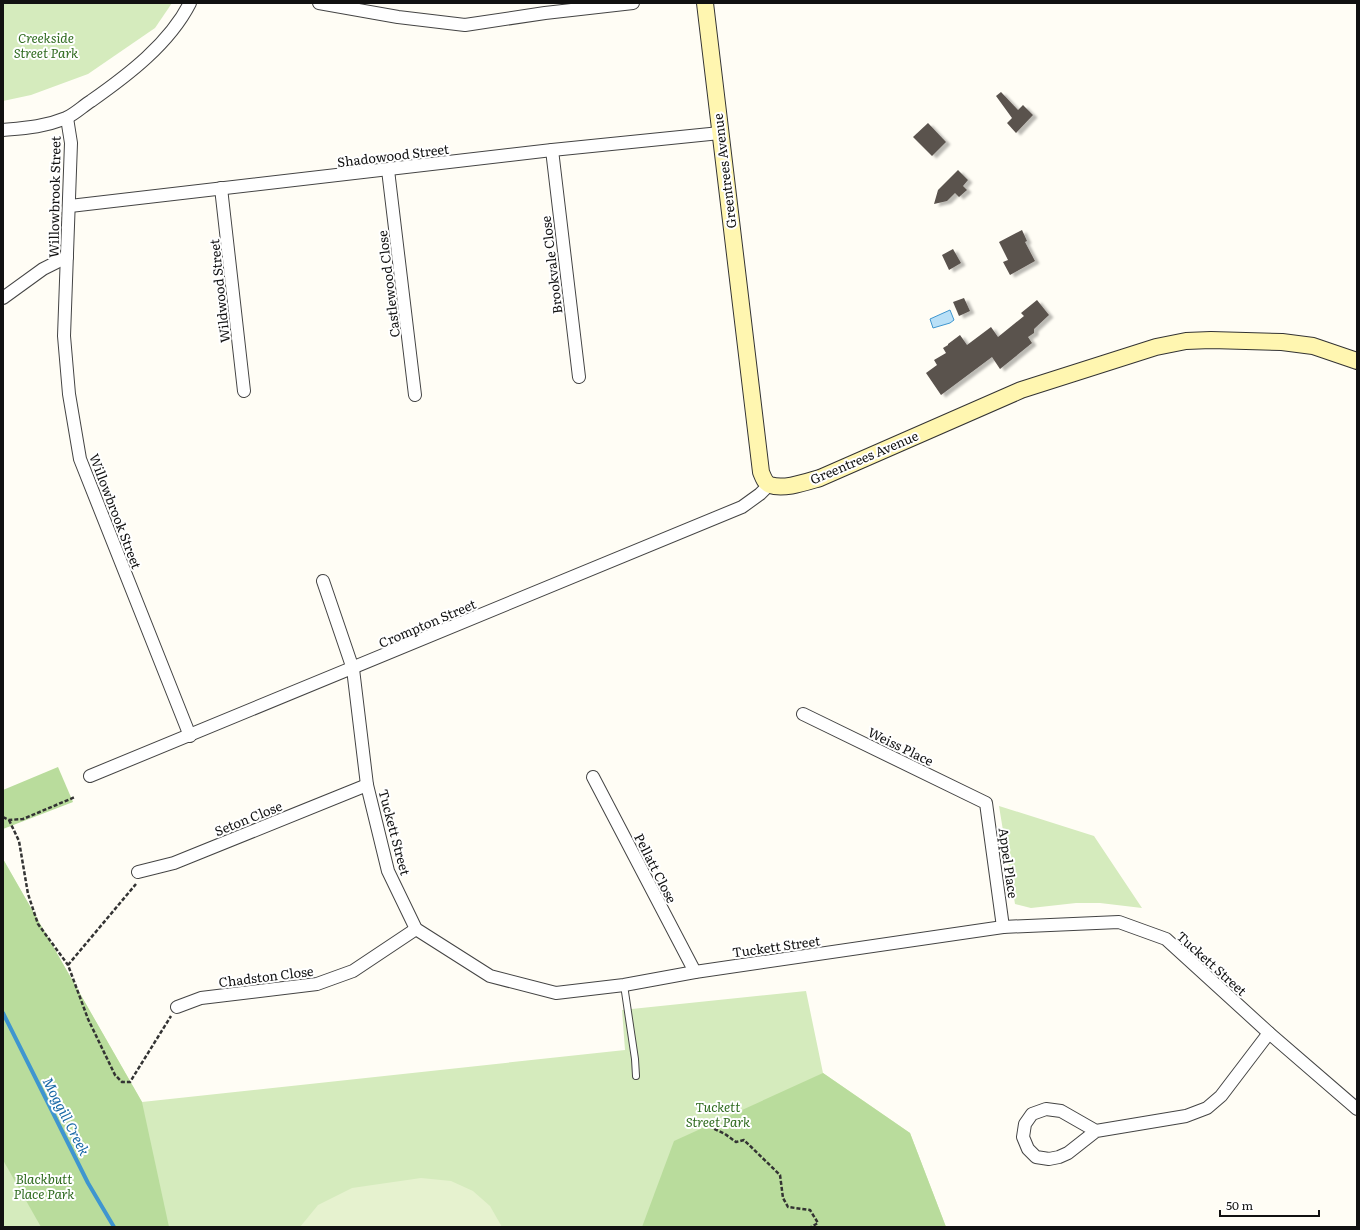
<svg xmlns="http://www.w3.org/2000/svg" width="1360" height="1230" viewBox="0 0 1360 1230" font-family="Literata,serif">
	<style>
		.green { fill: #d5ebbd }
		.forest { fill: #b9dc9c }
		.pitch { fill: #e6f2cf }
		.water { fill: #b9e0f7; stroke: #3f96cf }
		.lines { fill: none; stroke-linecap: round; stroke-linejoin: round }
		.stream { stroke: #3f96cf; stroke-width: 4 }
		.building { fill: #5a524d; filter: url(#shadow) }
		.lane-casing { stroke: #444; stroke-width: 8 }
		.street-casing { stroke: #444; stroke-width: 14 }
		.secondary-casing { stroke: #333; stroke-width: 18 }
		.path { stroke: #333; stroke-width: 2.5; stroke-dasharray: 4 2; stroke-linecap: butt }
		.lane { stroke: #fff; stroke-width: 6 }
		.street { stroke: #fff; stroke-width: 12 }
		.secondary { stroke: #fff6b0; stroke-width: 16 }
		.labels { text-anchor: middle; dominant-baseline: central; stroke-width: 4; stroke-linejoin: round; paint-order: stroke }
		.park-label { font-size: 13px; font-style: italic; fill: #2f6b1f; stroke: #fff }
		.street-label { font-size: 13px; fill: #111; stroke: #fff }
		.water-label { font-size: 14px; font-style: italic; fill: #1768a6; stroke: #fff }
	</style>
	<defs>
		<filter id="shadow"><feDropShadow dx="4.5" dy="2.5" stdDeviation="1" flood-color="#0004"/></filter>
	</defs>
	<rect width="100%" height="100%" fill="#fffdf5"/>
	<g class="green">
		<path d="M3,3H172L155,28L88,74L31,95L3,101Z"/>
		<path d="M999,806L1094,836L1142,908L1100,903H1076L1031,908L1015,904Z"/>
		<path d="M3,859L142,1102L625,1050L622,1010L806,991L823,1073L910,1133L946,1227H3Z"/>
	</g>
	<g class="forest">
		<path d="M58,767L73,802L3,829V790Z"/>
		<path d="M3,859L142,1102L169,1227H41L3,1160Z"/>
		<path d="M823,1073L910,1133L946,1227H642L674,1141Z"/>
	</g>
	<path class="pitch" d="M421,1178L451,1181L473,1191L490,1206L502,1227H300L318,1205L352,1188Z"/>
	<path class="water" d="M950,310L954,320L950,323L933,328L930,319Z"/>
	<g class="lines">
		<path class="stream" d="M3,1013L88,1183L114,1227"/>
	</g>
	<g class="building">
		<path d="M1001,92L1018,110L1023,105L1033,115L1016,133L1007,123L1012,118L996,96Z"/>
		<path d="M928,123L946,142L932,156L913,137Z"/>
		<path d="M958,170L968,180L963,186L967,190L959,197L955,193L947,201L934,204L938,190Z"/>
		<path d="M1022,230L1027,241L1025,242L1035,261L1010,275L1003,262L1008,260L999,242Z"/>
		<path d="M953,249L961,263L949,270L942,255Z"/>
		<path d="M964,298L970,311L959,316L953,302Z"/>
		<path d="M1037,300L1049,315L1034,329V333L1028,337L1032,343L1000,369L992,357L941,395L926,373L937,365L934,360L946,353L943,348L948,345V344L960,335L967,345L991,327L998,337L1024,316L1021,313Z"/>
	</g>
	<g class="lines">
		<defs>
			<path id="lane" d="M624,985L635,1059L636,1076"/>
			<g id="street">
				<path d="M319,3L398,17L465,25L545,13L633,3"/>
				<path d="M67,118L71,143L64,336L69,394L80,459L190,736"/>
				<path d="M3,130C26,128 44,127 66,118C75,114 83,106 91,101C128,75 169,44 190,3"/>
				<path d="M552,150L579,377"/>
				<path d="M388,170L415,395"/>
				<path d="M221,188L244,391"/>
				<path d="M70,206L552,150L720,133"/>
				<path d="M3,298L43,269L67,257"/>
				<path d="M323,581L353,669L367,785L388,871L416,929L490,976L556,993L624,985L695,972L1003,927L1119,922L1166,939L1269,1033L1357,1109"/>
				<path d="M803,714L986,803L1003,927"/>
				<path d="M90,776L742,507L760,494L769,485"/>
				<path d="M593,777L695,972"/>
				<path d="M138,872L174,863L367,785"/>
				<path d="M177,1007L201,998L317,984L353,971L416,929"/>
				<path d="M1096,1131L1061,1111L1046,1109L1032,1114L1025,1124L1023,1137L1028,1149L1036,1157L1049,1159L1059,1157L1068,1153L1096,1131L1186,1116L1207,1108L1221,1096L1269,1033"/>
			</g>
			<path id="secondary" d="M705,3L761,472C763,477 765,483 770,485C784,490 806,482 820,478L1021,390L1156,347L1186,341L1211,340L1282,342L1313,346L1357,361"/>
		</defs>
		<use href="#lane" class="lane-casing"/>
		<use href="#street" class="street-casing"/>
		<use href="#secondary" class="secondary-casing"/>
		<g class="path">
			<path d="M3,817L9,820L23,819L75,797"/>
			<path d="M9,820L19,841L28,894L38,924L68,965L88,1019L115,1075L122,1082H130L171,1016"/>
			<path d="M68,965L136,884"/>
			<path d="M698,1121L725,1134L736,1142L744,1140L780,1175L783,1198L788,1207L810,1210L818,1223L811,1227"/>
		</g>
		<use href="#lane" class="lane"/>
		<use href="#street" class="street"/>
		<use href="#secondary" class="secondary"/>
	</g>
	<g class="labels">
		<g class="park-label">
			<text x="46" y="37">Creekside<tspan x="46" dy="15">Street Park</tspan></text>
			<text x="718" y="1106">Tuckett<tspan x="718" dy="15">Street Park</tspan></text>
			<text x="44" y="1178">Blackbutt<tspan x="44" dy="15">Place Park</tspan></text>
		</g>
		<g class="street-label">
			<text transform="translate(393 155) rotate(-7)">Shadowood Street</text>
			<text transform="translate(724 171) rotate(-97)">Greentrees Avenue</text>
			<text transform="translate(54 197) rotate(-89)">Willowbrook Street</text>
			<text transform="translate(551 265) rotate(-97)">Brookvale Close</text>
			<text transform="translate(388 284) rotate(-97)">Castlewood Close</text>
			<text transform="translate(219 291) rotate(-96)">Wildwood Street</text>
			<text transform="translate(864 457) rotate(-23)">Greentrees Avenue</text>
			<text transform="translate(116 511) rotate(69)">Willowbrook Street</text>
			<text transform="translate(427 623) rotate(-23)">Crompton Street</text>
			<text transform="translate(901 746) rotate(26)">Weiss Place</text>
			<text transform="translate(248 818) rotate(-22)">Seton Close</text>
			<text transform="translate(395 832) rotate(75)">Tuckett Street</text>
			<text transform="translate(1009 863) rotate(82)">Appel Place</text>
			<text transform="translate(656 868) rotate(63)">Pellatt Close</text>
			<text transform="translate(776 946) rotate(-8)">Tuckett Street</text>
			<text transform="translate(1212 963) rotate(42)">Tuckett Street</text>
			<text transform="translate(266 976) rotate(-7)">Chadston Close</text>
		</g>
		<g class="water-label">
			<text transform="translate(67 1116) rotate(63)">Moggill Creek</text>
		</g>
	</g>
	<rect width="1360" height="1230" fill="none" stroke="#111111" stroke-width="8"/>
	<path d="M1220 1210v6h99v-6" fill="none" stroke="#111111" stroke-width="2"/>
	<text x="1226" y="1210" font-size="12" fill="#111111" stroke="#ffffff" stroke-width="3" paint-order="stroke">50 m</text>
</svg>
